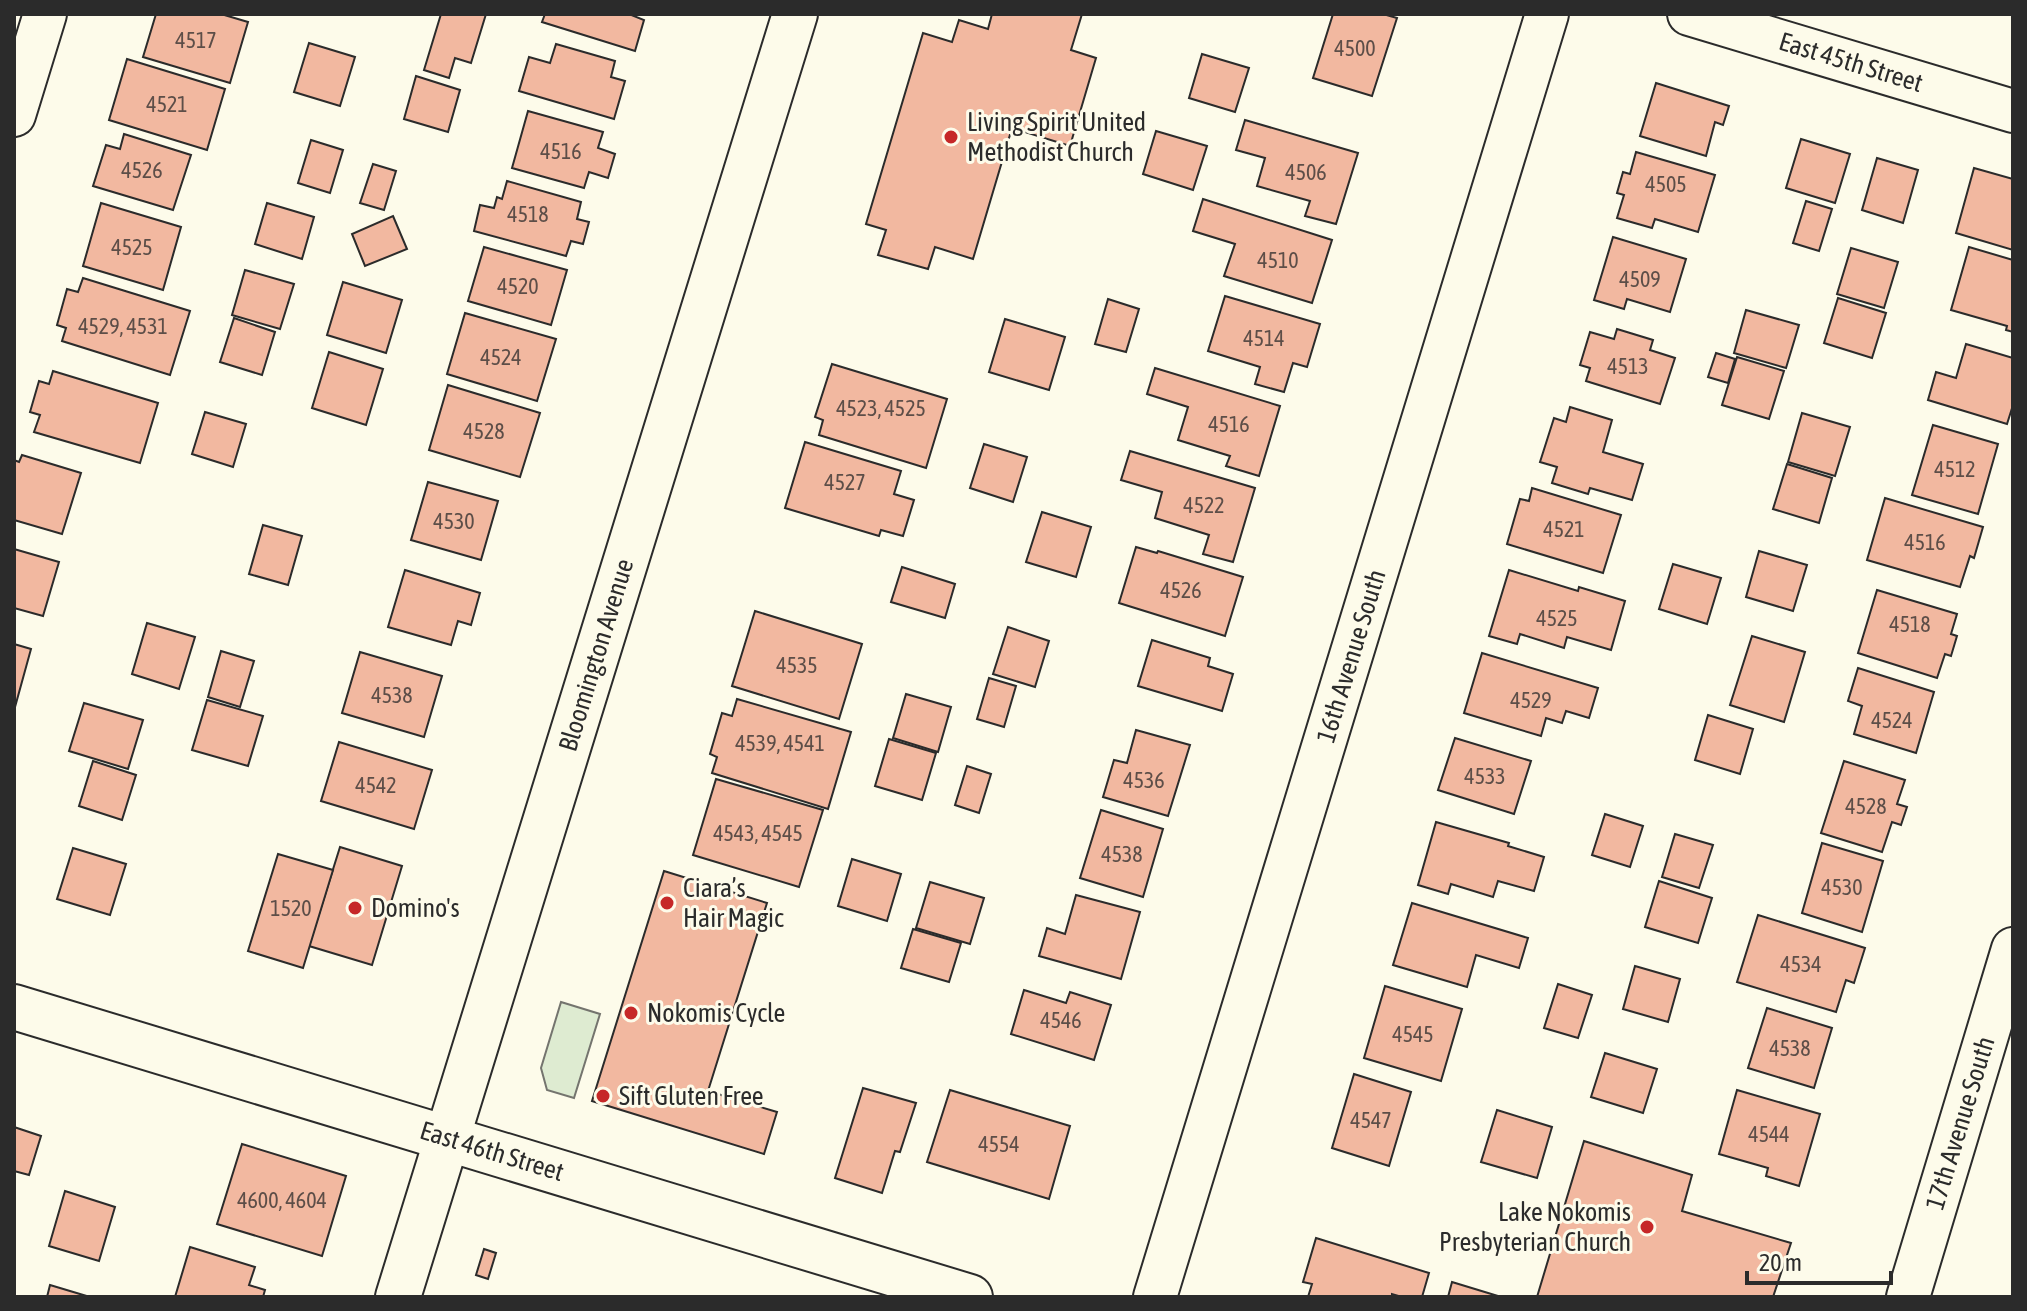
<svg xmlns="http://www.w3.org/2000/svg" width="2027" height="1311" viewBox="0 0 2027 1311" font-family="'Asap Condensed',sans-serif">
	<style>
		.green { fill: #deebd1; stroke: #74746e; stroke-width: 2 }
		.building { fill: #f2b8a0; stroke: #2b2b2b; stroke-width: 2 }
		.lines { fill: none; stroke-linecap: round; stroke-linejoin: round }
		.minor-casing { stroke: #2b2b2b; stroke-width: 46 }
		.tertiary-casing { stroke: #2b2b2b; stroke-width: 48 }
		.secondary-casing { stroke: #2b2b2b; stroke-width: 48 }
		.minor { stroke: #fdfbea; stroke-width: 42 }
		.tertiary { stroke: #fdfbea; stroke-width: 44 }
		.secondary { stroke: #fdfbea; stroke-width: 44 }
		.poi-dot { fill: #c62828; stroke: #fdfbea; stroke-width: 3 }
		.labels { text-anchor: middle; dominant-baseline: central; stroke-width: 6; stroke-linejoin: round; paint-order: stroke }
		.number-label { font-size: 22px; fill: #5d4e48 }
		.street-label { font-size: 26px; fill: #2b2b2b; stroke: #fdfbea }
		.poi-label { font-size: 26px; fill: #2b2b2b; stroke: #fdfbea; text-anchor: start }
	</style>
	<rect width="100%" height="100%" fill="#fdfbea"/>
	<path class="green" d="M561,1002L600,1014L574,1098L547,1090L541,1068Z"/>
	<g class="building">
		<path d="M156,14H221L248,22L230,83L143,57Z"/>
		<path d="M441,14H486L471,63L455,58L449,78L424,70Z"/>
		<path d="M545,14H629L644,20L635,51L542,22Z"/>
		<path d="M992,14H1082L1071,50L1096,58L1070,146L1012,128L973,259L935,247L928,269L878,255L886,230L866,224L923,33L952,42L959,20L988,29Z"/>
		<path d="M1333,14H1383L1397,18L1372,96L1313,78Z"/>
		<path d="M309,43L355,57L340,106L294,92Z"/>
		<path d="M556,44L615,61L611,77L625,81L614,119L519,91L529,57L550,63Z"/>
		<path d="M1202,54L1249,68L1235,112L1189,98Z"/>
		<path d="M127,59L225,89L207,150L109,120Z"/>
		<path d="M416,76L460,90L448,132L404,119Z"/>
		<path d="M1656,83L1729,106L1723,125L1715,122L1706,156L1640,136Z"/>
		<path d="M528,111L603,132L598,148L615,154L608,178L589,172L584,188L512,168Z"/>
		<path d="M1245,120L1358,153L1336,224L1305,216L1310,201L1257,186L1265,158L1236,150Z"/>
		<path d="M1156,131L1207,146L1193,190L1143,174Z"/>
		<path d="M124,134L191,155L173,210L93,186L106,145L120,149Z"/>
		<path d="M1801,139L1850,154L1835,203L1786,188Z"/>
		<path d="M311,140L343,150L330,193L298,183Z"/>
		<path d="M1636,152L1715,175L1698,232L1655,219L1652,228L1617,218L1624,195L1617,193L1623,172L1630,174Z"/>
		<path d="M1877,158L1918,170L1903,223L1862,210Z"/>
		<path d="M373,164L396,171L384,210L360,203Z"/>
		<path d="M1974,168L2013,179V250L1956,233Z"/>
		<path d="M507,181L581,202L577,219L589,222L583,244L571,241L566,256L474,231L480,205L494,208L497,197L502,199Z"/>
		<path d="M1203,199L1332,240L1312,303L1224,276L1235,244L1193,231Z"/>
		<path d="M1806,201L1832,209L1819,251L1793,243Z"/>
		<path d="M101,203L181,227L163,290L83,266Z"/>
		<path d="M267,203L314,217L302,259L255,244Z"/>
		<path d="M393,216L407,249L365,266L352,234Z"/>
		<path d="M1613,237L1686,259L1670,312L1627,299L1624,309L1594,300Z"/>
		<path d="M484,247L567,270L551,325L468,301Z"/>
		<path d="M1969,247L2013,260V332L2006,330L2007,326L1951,310Z"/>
		<path d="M1851,248L1898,262L1884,308L1837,294Z"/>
		<path d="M245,270L294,284L280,329L232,315Z"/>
		<path d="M83,278L190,311L170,375L62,341L66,328L57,325L67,289L78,292Z"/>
		<path d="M343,282L402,300L386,353L327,335Z"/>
		<path d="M1225,296L1320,324L1307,367L1293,363L1284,392L1255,384L1260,367L1208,351Z"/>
		<path d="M1838,298L1886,313L1872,358L1824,343Z"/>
		<path d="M1108,299L1139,309L1126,352L1095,344Z"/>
		<path d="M1746,310L1799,325L1786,368L1734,353Z"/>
		<path d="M465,313L556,339L537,401L447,374Z"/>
		<path d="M234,318L275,332L262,375L220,362Z"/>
		<path d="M1005,319L1065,337L1049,390L989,372Z"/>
		<path d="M1617,329L1653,340L1650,350L1675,358L1660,404L1586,381L1590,368L1580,365L1590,332L1614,339Z"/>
		<path d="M1966,344L2013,358V405L2007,424L1928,400L1936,372L1956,378Z"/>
		<path d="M329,352L383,369L366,425L312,408Z"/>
		<path d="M1716,353L1735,359L1728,383L1708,377Z"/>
		<path d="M1737,357L1784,371L1769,419L1722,405Z"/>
		<path d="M832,364L947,399L926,468L819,435L823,420L815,417Z"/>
		<path d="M1155,368L1280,406L1259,476L1226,466L1230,456L1178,440L1188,407L1147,394Z"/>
		<path d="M53,371L158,403L140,463L34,432L40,415L30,412L39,381L49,384Z"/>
		<path d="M448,385L540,413L520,477L429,450Z"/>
		<path d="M1570,407L1612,420L1603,452L1643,464L1632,500L1590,488L1588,494L1552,483L1557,467L1540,462L1554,418L1566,422Z"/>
		<path d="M205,412L246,424L233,467L192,454Z"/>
		<path d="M1802,413L1850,427L1835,476L1788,462Z"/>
		<path d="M1933,425L1998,444L1978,514L1912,495Z"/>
		<path d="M805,442L901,471L894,494L914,500L903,536L881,530L879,536L785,508Z"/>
		<path d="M984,444L1027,457L1013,502L970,488Z"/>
		<path d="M1130,451L1255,488L1233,562L1203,554L1209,535L1155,518L1162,492L1121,480Z"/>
		<path d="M22,455L81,473L62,534L14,520V460L19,462Z"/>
		<path d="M1787,464L1832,478L1819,523L1773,509Z"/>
		<path d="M428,482L498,501L481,560L411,540Z"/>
		<path d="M1532,488L1621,515L1603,573L1507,544L1520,499L1529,501Z"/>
		<path d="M1885,498L1983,527L1974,558L1970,556L1960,587L1867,560Z"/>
		<path d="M1042,512L1091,527L1076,577L1026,562Z"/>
		<path d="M263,525L302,536L288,585L249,574Z"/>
		<path d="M1136,547L1157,553L1158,551L1243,577L1225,636L1119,603Z"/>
		<path d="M14,549L59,562L43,616L14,608Z"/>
		<path d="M1759,551L1807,565L1793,611L1746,597Z"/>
		<path d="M1673,564L1721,578L1707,624L1659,609Z"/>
		<path d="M902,567L955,584L945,618L891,602Z"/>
		<path d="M405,570L480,593L471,625L458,621L451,645L388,627Z"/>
		<path d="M1509,570L1578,591L1579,587L1625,601L1611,650L1567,637L1564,648L1520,634L1517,644L1489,636Z"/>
		<path d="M1877,590L1957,614L1951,634L1957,636L1951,656L1945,654L1937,678L1858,653Z"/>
		<path d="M755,611L862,644L839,719L732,686Z"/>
		<path d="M147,623L195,637L179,689L132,674Z"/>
		<path d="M1008,627L1049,641L1035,687L993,674Z"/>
		<path d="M1752,636L1805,652L1784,722L1730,705Z"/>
		<path d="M1152,640L1210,658L1208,666L1233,674L1222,711L1138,686Z"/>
		<path d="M14,644L31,649L15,707L14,706Z"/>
		<path d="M221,651L254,661L240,707L208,697Z"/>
		<path d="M360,652L442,676L424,737L342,713Z"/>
		<path d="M1482,653L1598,688L1589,718L1566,711L1562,723L1546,718L1541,736L1464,713Z"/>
		<path d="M1858,668L1934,692L1916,753L1854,734L1862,706L1848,701Z"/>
		<path d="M989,678L1016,686L1004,727L977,719Z"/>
		<path d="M906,694L951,707L938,752L893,738Z"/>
		<path d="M737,699L851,732L828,809L712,773L717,757L710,754L722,713L732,716Z"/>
		<path d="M207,700L263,716L248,766L192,750Z"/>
		<path d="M84,703L143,720L128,769L69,751Z"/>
		<path d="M1708,715L1753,729L1740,774L1695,760Z"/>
		<path d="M1136,730L1190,745L1168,816L1103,797L1114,760L1127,763Z"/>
		<path d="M1455,738L1531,761L1514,814L1438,790Z"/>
		<path d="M889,739L936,753L922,800L875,786Z"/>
		<path d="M339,742L432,770L414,829L321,801Z"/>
		<path d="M93,761L136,775L122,820L79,806Z"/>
		<path d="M1844,761L1905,780L1897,804L1907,807L1901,825L1892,822L1882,852L1821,833Z"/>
		<path d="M967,766L991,774L979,813L955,805Z"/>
		<path d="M716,779L823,810L799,887L693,855Z"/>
		<path d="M1101,810L1163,829L1143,897L1080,878Z"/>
		<path d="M1605,814L1643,826L1630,867L1592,855Z"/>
		<path d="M1436,822L1509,843L1508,846L1544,857L1534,891L1498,881L1493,897L1451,884L1448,894L1418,885Z"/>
		<path d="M1675,834L1713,845L1699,888L1662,877Z"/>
		<path d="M1822,843L1883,861L1862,932L1802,913Z"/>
		<path d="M340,847L402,866L372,965L309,946Z"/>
		<path d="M73,848L126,864L110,915L57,899Z"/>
		<path d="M278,854L333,870L303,968L248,951Z"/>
		<path d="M852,859L901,874L887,921L838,906Z"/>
		<path d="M664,871L767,903L708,1091L777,1112L764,1154L592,1101Z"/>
		<path d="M1659,881L1712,898L1698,943L1645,927Z"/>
		<path d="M930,882L984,898L970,944L916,928Z"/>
		<path d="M1076,895L1140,912L1121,979L1039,956L1047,928L1065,934Z"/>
		<path d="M1412,903L1528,938L1519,968L1476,955L1467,987L1393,965Z"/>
		<path d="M1758,915L1865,948L1854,983L1846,980L1836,1012L1737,982Z"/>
		<path d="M913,929L961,943L949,982L901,968Z"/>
		<path d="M1635,966L1680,979L1668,1022L1623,1009Z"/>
		<path d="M1558,984L1592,995L1578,1038L1544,1028Z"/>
		<path d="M1385,986L1462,1009L1441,1081L1364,1058Z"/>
		<path d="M1024,990L1066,1003L1070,992L1111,1005L1094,1060L1011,1034Z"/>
		<path d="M1767,1008L1832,1028L1814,1088L1748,1068Z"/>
		<path d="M1605,1053L1657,1069L1643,1113L1591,1097Z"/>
		<path d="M1354,1074L1411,1092L1389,1166L1332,1148Z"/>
		<path d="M863,1088L916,1103L900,1152L895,1151L882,1193L835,1178Z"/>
		<path d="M950,1090L1070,1126L1049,1199L927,1162Z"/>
		<path d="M1737,1090L1820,1114L1799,1186L1766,1176L1768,1168L1719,1154Z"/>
		<path d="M1497,1110L1552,1127L1537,1178L1481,1162Z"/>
		<path d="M14,1127L41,1136L29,1175L14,1171Z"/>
		<path d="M1584,1141L1692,1175L1682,1211L1791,1243L1773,1297H1537Z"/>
		<path d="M242,1144L346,1176L322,1256L217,1224Z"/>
		<path d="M65,1191L115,1207L99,1261L49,1246Z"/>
		<path d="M1316,1238L1429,1273L1422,1297H1402L1392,1294V1297H1308L1312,1284L1303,1282Z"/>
		<path d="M190,1247L255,1267L249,1285L265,1290L263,1297H175Z"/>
		<path d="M484,1249L496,1253L488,1279L476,1275Z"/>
		<path d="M1452,1282L1498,1296L1497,1297H1448Z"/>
		<path d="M50,1285L90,1297H47Z"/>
	</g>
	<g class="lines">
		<defs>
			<g id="minor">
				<path d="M1689,14L2013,111"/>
				<path d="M14,115L45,14"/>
				<path d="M1155,1297L1547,14"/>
				<path d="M1908,1297L2013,949"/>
			</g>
			<path id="tertiary" d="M398,1297L795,14"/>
			<path id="secondary" d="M14,1007L970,1297"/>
		</defs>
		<use href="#minor" class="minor-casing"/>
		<use href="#tertiary" class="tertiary-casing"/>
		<use href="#secondary" class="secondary-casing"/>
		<use href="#minor" class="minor"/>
		<use href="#tertiary" class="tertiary"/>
		<use href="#secondary" class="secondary"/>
	</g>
	<g class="poi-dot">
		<circle cx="951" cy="137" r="8"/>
		<circle cx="667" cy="903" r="8"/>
		<circle cx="355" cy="908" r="8"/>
		<circle cx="631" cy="1013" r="8"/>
		<circle cx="603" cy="1096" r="8"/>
		<circle cx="1647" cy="1227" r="8"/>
	</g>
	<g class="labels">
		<g class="number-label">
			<text x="196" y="40">4517</text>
			<text x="1355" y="48">4500</text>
			<text x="167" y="104">4521</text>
			<text x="561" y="151">4516</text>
			<text x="142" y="170">4526</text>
			<text x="1306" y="172">4506</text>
			<text x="1666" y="184">4505</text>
			<text x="528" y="214">4518</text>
			<text x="132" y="247">4525</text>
			<text x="1278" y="260">4510</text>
			<text x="1640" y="279">4509</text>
			<text x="518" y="286">4520</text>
			<text x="123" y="326">4529, 4531</text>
			<text x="1264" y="338">4514</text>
			<text x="501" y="357">4524</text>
			<text x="1628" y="366">4513</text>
			<text x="881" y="408">4523, 4525</text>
			<text x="1229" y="424">4516</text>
			<text x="484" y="431">4528</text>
			<text x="1955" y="469">4512</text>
			<text x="845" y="482">4527</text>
			<text x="1204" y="505">4522</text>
			<text x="454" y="521">4530</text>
			<text x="1564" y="529">4521</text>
			<text x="1925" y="542">4516</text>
			<text x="1181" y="590">4526</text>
			<text x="1557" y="618">4525</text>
			<text x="1910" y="624">4518</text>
			<text x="797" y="665">4535</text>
			<text x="392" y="695">4538</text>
			<text x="1531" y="700">4529</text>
			<text x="1892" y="720">4524</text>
			<text x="780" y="743">4539, 4541</text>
			<text x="1485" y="776">4533</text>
			<text x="1144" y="780">4536</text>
			<text x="376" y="785">4542</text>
			<text x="1866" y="806">4528</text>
			<text x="758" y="833">4543, 4545</text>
			<text x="1122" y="854">4538</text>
			<text x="1842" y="887">4530</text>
			<text x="291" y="908">1520</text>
			<text x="1801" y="964">4534</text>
			<text x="1061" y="1020">4546</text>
			<text x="1413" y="1034">4545</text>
			<text x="1790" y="1048">4538</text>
			<text x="1371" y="1120">4547</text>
			<text x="1769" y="1134">4544</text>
			<text x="999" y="1144">4554</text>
			<text x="282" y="1200">4600, 4604</text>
		</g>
		<g class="street-label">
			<text transform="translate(1851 62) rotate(17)">East 45th Street</text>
			<text transform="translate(596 655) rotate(-73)">Bloomington Avenue</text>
			<text transform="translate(1351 656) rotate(-73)">16th Avenue South</text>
			<text transform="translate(1960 1123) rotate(-73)">17th Avenue South</text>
			<text transform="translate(492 1151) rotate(17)">East 46th Street</text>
		</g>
		<g class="poi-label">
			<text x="967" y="122">Living Spirit United<tspan x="967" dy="30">Methodist Church</tspan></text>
			<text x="683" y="888">Ciara’s<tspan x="683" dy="30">Hair Magic</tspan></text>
			<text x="371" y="908">Domino's</text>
			<text x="647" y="1013">Nokomis Cycle</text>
			<text x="619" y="1096">Sift Gluten Free</text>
			<text x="1631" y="1212" text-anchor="end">Lake Nokomis<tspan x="1631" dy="30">Presbyterian Church</tspan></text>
		</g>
	</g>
	<rect width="2027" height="1311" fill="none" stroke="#2b2b2b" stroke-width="32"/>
	<path d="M1747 1271v12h144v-12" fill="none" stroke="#2b2b2b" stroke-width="4"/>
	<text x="1759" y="1271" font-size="24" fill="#2b2b2b" stroke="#fdfbea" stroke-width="6" paint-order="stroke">20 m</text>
</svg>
